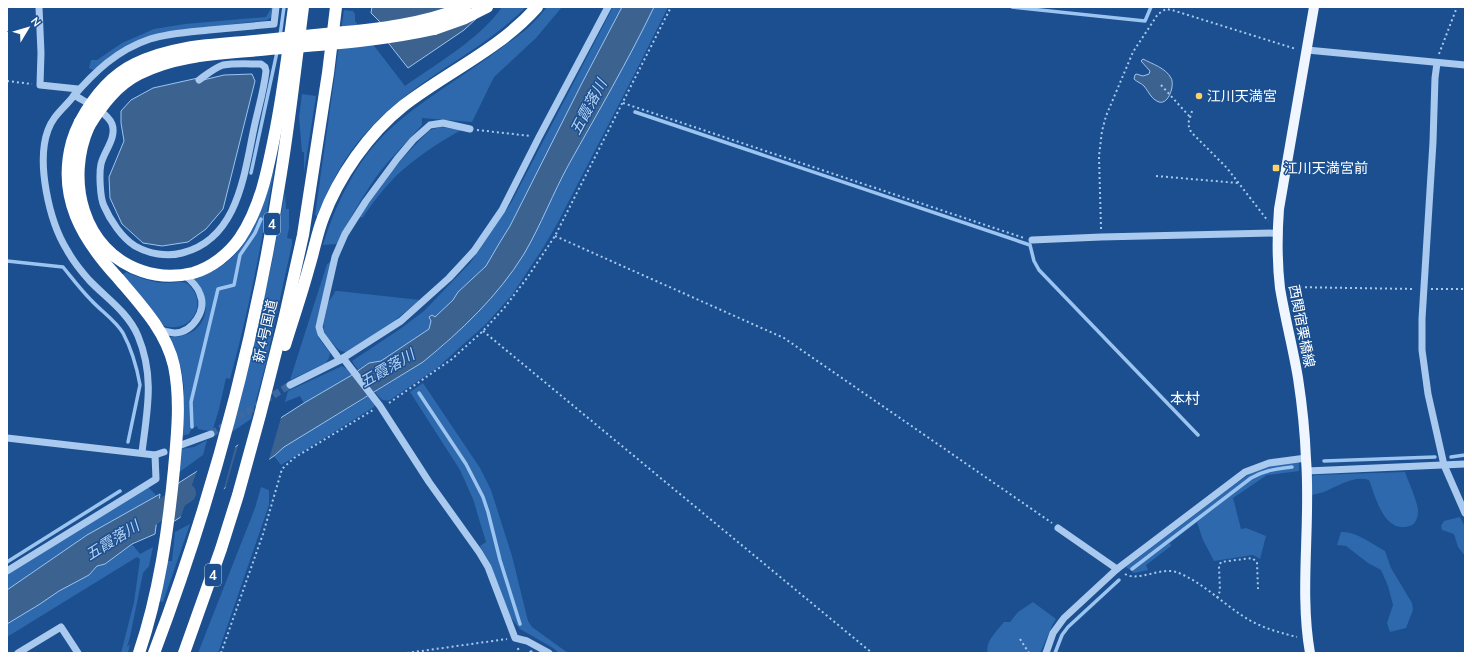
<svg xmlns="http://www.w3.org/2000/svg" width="1472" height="660" viewBox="0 0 1472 660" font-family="Mulish,'Noto Sans JP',sans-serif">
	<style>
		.green { fill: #2e69ad }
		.water { fill: #3c6290; stroke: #9cc4f0 }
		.pier { fill: #1b4f8f }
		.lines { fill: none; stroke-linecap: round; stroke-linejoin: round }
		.stream { stroke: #9cc4f0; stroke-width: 3.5 }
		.river { stroke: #3c6290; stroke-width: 20 }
		.minor-tunnel { stroke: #3d69a0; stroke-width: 7; stroke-dasharray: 7 3.5; stroke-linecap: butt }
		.path { stroke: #a9c9ee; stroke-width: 2; stroke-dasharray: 2 3; stroke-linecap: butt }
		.minor { stroke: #a9c9ee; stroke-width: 7 }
		.major { stroke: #f0f6ff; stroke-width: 10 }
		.highway { stroke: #fff; stroke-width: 12 }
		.highway-bridge { stroke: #fff; stroke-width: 12 }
		.poi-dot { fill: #ffd166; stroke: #1b4f8f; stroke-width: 1.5 }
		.labels { text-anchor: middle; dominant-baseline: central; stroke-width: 3; stroke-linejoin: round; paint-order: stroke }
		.shield { fill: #1b4f8f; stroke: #bbcadd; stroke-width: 1 }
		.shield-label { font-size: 13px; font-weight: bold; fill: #fff }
		.poi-label { font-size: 14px; fill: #fff; stroke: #1b4f8f; text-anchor: start }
		.street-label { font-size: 14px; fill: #fff; stroke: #1b4f8f }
		.water-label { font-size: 15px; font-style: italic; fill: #b5d3f5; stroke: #1b4f8f }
		.neighbourhood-label { font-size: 15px; fill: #fff; stroke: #1b4f8f }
	</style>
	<rect width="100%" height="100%" fill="#1b4f8f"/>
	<g class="green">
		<path d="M272,7H273C273,13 273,18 267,20L184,30L116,53L93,70L89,68L91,60H97L122,43L154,29L185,24L266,17Z"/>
		<path d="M502,7H526C498,35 468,53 436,74C381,111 338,152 319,217L315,215L344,10L353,11L355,14V21L405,86C436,64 481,38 502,7Z"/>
		<path d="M547,7H562L536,38L494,77L472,122L422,118V125C404,145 385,163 370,186C358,204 347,224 337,244L323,245C335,205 357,159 389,130C422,99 463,77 500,49C509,42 520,35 529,27C535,21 541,14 547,7Z"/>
		<path d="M613,7H622L582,83L510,226L500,242L486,266L458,292L453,300L435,317L432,315L429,329L381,361L369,363L358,370L352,361L400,329L424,311L470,263L511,203Z"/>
		<path d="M654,7H668L634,75L557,224L543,248L512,295L486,324L437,368L390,400C382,402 380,398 375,392L423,362L444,345L493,295L524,254L565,172L640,35Z"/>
		<path d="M302,94L316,96L304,173V152H302L299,117Z"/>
		<path d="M441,127L461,130C438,143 415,158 395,177C383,189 372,204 362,218L360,217C380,184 401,158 429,131L433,129Z"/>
		<path d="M272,170L274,171C262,241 249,310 230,379L226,378L219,409L213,429L209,431L198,429L197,426L192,428L189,434L182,436L184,388L181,367L168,337C205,339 217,305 194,278C249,263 257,218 272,170Z"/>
		<path d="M285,193L286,209H289V228L287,238L292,239V244L266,363L251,419L232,432L272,262Z"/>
		<path d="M331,261L316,326L318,337L330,353L329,358L326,363L290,380L327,264Z"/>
		<path d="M126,272C140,278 153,283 168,283C175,283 183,280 189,285C209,304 191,336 161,325L121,276Z"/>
		<path d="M335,291H338L420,300L394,321L347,352C340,352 336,348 332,342C322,331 322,328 326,314C327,310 327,305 329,301C331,297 334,296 335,291Z"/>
		<path d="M342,366L347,369L352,375L304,403L300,396L285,402L288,391Z"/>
		<path d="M423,383L480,468L491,490L512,556L528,621L532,627L568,653H559L553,648L520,629L508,614L491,565L480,546L486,542L473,499L460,470L410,392Z"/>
		<path d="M369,396L375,405L374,407L281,465L274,456L284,447Z"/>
		<path d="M207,440L203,455L178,473L181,449L194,447Z"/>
		<path d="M1299,462V471L1267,475L1233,498L1241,529L1246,528L1266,536L1260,559L1253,555L1214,561L1203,540L1197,522L1170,543L1171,546L1146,565L1148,570L1134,573L1126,567L1238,482C1246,477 1254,470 1263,467C1275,464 1287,463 1299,462Z"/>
		<path d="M1405,472C1408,481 1418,502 1418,511C1418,517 1416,524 1410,526C1384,534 1376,498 1369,480C1354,475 1338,486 1324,492C1320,493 1316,494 1312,495V476L1315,475Z"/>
		<path d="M148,487L157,496L87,535L7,590V574Z"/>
		<path d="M261,487L269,490V505L218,653H198L255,508Z"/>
		<path d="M1460,517L1465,527V556L1458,547L1454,534L1442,530L1441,526L1444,521Z"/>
		<path d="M190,524L163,602L158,601L166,561H172L175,532Z"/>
		<path d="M1341,532C1356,531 1372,544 1385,551L1391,568L1412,603L1413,610L1406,628L1390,632L1387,623L1393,605L1388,586L1381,570L1368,563L1346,546L1337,545Z"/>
		<path d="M132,544L140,554L153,547L149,566L143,573L130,637L127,647L130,644L128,653H121L134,602L140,559L137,557L7,637V624L40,604L59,591L89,575L97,566L105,564Z"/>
		<path d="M1033,602L1056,619L1053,624L1040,653H988C984,642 998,630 1004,622H1010L1018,612Z"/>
	</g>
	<g class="water">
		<path d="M372,7H489L464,30L408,68L379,31L382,24L371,13Z"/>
		<path d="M622,7H654C628,61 598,112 569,164C553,193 541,225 524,254C498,296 461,331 423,362L284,447L274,456L173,522L177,484L304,403L352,375L369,363L381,361L429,329L431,321L429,317L432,315L435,317L453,300L458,292L486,266L500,242L510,226L582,83Z"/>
		<path d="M1143,59C1152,64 1166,68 1171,78C1175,84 1169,105 1159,102C1151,99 1149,92 1144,86C1141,83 1137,82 1134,79L1135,75L1136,74L1143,76L1149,74L1150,71L1141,61Z"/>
		<path d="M252,74L255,81L223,209L206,229L188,242L162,246L143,243L122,224L110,198L109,177L124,141L121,123V111L131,100L153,88L198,78L199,81L224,75Z"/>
		<path d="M160,494L155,534L132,544L105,564L97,566L89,575L59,591L40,604L7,624V590L87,535Z"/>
	</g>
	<g class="pier">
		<path d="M282,414L268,463L225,490L239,442Z"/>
		<path d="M236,444L223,492L180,519L198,468Z"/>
	</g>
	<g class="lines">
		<g class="stream">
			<path d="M1012,7L1145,21L1151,7"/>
			<path d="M280,36L284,7"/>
			<path d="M635,112L1030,245L1034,261L1039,270L1198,435"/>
			<path d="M251,173L277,52"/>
			<path d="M7,261L63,267C72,278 81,290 91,300C101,311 115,320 123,333C131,348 137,368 140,385L128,442"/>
			<path d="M419,393L466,464L483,497L488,512L500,560L520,624"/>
			<path d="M192,427L191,402L218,289L234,285L240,255L255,233L261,219"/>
			<path d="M1451,457L1465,455"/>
			<path d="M1324,461L1435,457"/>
			<path d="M7,562L120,491"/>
			<path d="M1132,569L1251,478C1264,470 1277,469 1292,467"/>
			<path d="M531,652V653"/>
			<path d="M1055,653L1062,635L1068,627L1119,580"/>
		</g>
		<path class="river" d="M136,526L186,493"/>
		<path class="minor-tunnel" d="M211,434L290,385"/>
		<g class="path">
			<path d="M1439,54L1457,7"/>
			<path d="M7,81L32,84"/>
			<path d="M1161,85L1190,117"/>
			<path d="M623,103L1024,238"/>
			<path d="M1192,111L1188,124L1191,132L1227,168L1268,221"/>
			<path d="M477,130L531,136"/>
			<path d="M1156,176L1238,183"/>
			<path d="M1101,229L1099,156L1102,131L1106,116L1133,52L1158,14L1166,9L1172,10L1296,49"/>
			<path d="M555,236L784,338L1052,523"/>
			<path d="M1290,287L1415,289"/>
			<path d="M1431,289H1465"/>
			<path d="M483,331L872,653"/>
			<path d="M389,403L452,359L483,331L505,307L527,278L555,236L671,7"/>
			<path d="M1125,574C1138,582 1160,567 1176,572C1202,581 1226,607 1251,621C1266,629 1281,633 1297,637"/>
			<path d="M1217,598L1220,591L1219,566L1221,562L1252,558L1257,562L1258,589"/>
			<path d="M1020,639L1029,653"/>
			<path d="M518,648L519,653"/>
			<path d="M221,653L263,534L282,469L294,458L373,410"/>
			<path d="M407,653L507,639"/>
		</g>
		<g class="minor">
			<path d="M39,7L41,53L40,85L78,89"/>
			<path d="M1307,50L1465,65"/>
			<path d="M1437,63L1435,78L1433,142L1422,319V350L1428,394L1444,465L1465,513"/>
			<path d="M74,95C85,102 107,112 112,124C117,138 104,151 101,164C99,173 100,198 104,206C110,220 122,238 135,246C149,254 167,257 182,253C238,239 244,175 254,128C258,109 264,90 266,71L265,67L261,64C249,64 235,63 223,65C214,68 206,75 199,80"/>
			<path d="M1032,240L1101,237L1277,233"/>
			<path d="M160,330C164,331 170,333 175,333C193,332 207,310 200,294C197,285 191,280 184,275"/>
			<path d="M343,358L380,406L429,482L479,552L488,567L515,638L527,641L549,653"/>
			<path d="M340,360L321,334L319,327L335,257L345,234L366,201L397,159L413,140L430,125L443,123L470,129"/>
			<path d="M290,385L340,360L401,321L449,278L474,251L502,210L539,137L608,7"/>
			<path d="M7,438L155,455L164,452"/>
			<path d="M181,445L211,434"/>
			<path d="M142,452C147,411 155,377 138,336C128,312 106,298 89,280C81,271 73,261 67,250C49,221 36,162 48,130C53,116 63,109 72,98C94,72 117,50 150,39C169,33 189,32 209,30C230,28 252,26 274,24L276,7"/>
			<path d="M1307,471L1465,464"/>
			<path d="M1058,528L1117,569"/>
			<path d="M7,571L156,479L155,455"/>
			<path d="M18,653L61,627L78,653"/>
			<path d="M1046,653L1053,633L1064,618L1117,569L1245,472L1269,463L1306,458"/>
		</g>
		<path class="major" d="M1310,653C1299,591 1311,522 1306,459C1305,432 1302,404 1298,378C1293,348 1285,318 1280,288C1277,262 1277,236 1279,209L1314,7"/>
		<g class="highway">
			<path d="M434,29L465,18L487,7"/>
			<path d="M80,122C77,128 74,135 72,142C57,197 82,239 118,278C141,305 166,331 174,366C181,400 177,435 174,469C168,531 159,594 139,653"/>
			<path d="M89,126C65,179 82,251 142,271C159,277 176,277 193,273C211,268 229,254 240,238C260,208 267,173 274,138C283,95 288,51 294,7"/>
			<path d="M285,345C293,319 302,293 309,267C314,251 317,233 323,218C338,177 369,133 403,106C447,72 500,49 537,7"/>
			<path d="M154,653C212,500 256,334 281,173C290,118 296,62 303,7"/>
			<path d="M184,653L221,549L238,495L260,415L284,320L303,235L328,73L336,7"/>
		</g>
		<g class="highway-bridge">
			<path d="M80,122C93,98 110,76 135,64C169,47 207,45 244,42C274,39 305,36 335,33C379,29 423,24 465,7"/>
			<path d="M89,126C102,105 117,85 139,74C176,55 219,54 260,50C318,45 376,42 434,29"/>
		</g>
	</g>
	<g class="poi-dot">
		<circle cx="1199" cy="96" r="4"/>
		<rect x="1272" y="164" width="8" height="8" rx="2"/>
	</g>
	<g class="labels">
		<g class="shield">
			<rect x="264" y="213" width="16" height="22" rx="3"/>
			<rect x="205" y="564" width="16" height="22" rx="3"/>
		</g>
		<g class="shield-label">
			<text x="272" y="224">4</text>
			<text x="213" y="575">4</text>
		</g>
		<g class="poi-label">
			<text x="1207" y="96">江川天満宮</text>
			<text x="1284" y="168">江川天満宮前</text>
		</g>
		<g class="street-label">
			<text transform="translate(1302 326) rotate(79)">西関宿栗橋線</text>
			<text transform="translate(265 331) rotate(-77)">新4号国道</text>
		</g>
		<g class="water-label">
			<text transform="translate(588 107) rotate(-62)">五霞落川</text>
			<text transform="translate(387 368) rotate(-30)">五霞落川</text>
			<text transform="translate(112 540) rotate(-32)">五霞落川</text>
		</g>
		<g class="neighbourhood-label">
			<text x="1185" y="398">本村</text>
		</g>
	</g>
	<rect width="1472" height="660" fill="none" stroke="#ffffff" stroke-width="16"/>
	<g transform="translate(28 28) rotate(52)" stroke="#1b4f8f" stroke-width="3" paint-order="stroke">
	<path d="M0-3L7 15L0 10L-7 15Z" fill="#ffffff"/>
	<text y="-6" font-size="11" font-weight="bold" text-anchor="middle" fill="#ffffff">N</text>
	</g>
</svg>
